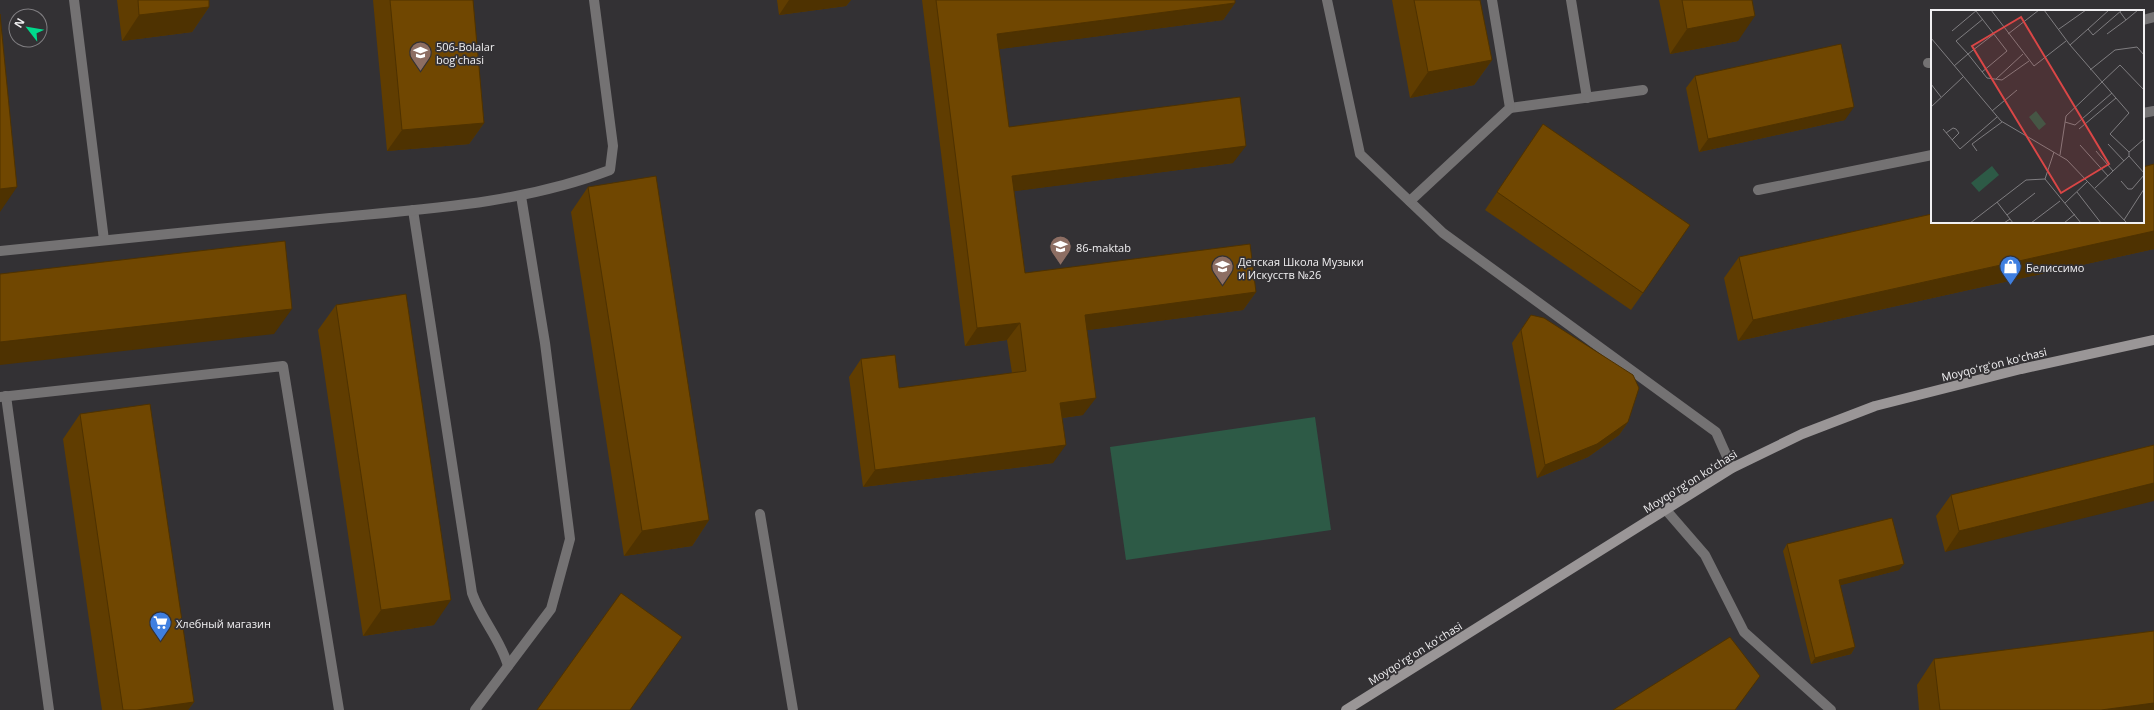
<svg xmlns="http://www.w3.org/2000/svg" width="2154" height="710" viewBox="0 0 2154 710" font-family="'Open Sans',sans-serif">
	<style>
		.green { fill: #2d5a46 }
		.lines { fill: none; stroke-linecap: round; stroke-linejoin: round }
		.lane { stroke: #747273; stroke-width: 10 }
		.secondary { stroke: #9a9697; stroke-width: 10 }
		.wall { fill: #603d01 }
		.shaded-wall { fill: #4e3201 }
		.building { fill: #704701; stroke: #4e3201 }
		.labels { text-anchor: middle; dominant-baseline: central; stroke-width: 3.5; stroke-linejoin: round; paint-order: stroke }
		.poi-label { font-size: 11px; fill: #f1f0f2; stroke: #333134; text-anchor: start }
		.street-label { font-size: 11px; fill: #f1f0f2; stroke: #333134 }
		.inset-road { fill: none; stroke: #7f7d80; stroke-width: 1 }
		.view { fill: #da4646; fill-opacity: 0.15; stroke: #da4646; stroke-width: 2 }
		.inset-edge { fill: none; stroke: #f1f0f2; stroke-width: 2 }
	</style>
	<rect width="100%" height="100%" fill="#333134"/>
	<path class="green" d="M1315,417L1331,530L1126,560L1110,447Z"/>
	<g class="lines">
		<g class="lane">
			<path d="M74,0L104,240"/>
			<path d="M1327,0L1360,154L1443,233L1716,432L1732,468"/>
			<path d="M1571,0L1587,98"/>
			<path d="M2143,20L2154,17"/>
			<path d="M1928,63H1932"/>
			<path d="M1510,108L1643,90"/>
			<path d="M2143,113L2154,111"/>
			<path d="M1758,190L1932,155"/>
			<path d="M1410,201L1510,108L1492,0"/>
			<path d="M413,210L472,593C481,619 501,640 508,666"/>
			<path d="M0,251C110,239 220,229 330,218C424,209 521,204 610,170L613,146L594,0"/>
			<path d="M6,396L49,710"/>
			<path d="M0,397L283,366L339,710"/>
			<path d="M1666,510L1705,555L1744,632L1831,710"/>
			<path d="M760,514L793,710"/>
			<path d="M475,710L551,609L570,539L545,343L521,196"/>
		</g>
		<path class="secondary" d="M1346,710L1732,468L1802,434L1875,406L2021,369L2154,340"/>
	</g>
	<g class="wall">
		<path d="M117,0H209V7L192,32L122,41Z"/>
		<path d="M373,0H473L484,123L469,144L387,151Z"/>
		<path d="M777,0H851L846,6L779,15Z"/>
		<path d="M922,0H1235V3L1223,20L999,49L1009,127L1233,163L1014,191L1025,273L1256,292L1243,310L1087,330L1083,415L1062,418L1053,463L863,487L849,377L861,359L899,388L1012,373L1007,340L965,346Z"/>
		<path d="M1392,0H1480L1492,60L1474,85L1410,98Z"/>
		<path d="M1659,0H1752L1738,41L1670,54Z"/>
		<path d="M1695,76L1845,120L1699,152L1686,88Z"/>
		<path d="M1531,142L1643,293L1631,310L1485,210Z"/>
		<path d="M2154,164V249L1738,341L1724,278L1739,257Z"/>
		<path d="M588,187L709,520L692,546L624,556L571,212Z"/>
		<path d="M336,305L434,625L363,636L318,330Z"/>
		<path d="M1531,315L1628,422L1619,435L1588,457L1537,478L1512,343Z"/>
		<path d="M80,414L194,702L188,710H102L63,439Z"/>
		<path d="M2154,445L1945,552L1936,516L1951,495Z"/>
		<path d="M1787,544L1899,570L1840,585L1855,647L1851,654L1811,664L1783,551Z"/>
		<path d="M1934,659L2154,710H1919L1917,685Z"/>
	</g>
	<g class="shaded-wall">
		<path d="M789,0H851L846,6L779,15Z"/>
		<path d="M1235,3L1223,20L985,51L997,34Z"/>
		<path d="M209,7L192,32L122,41L139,15Z"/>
		<path d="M1755,16L1738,41L1670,54L1687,29Z"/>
		<path d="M1492,60L1474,85L1410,98L1428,72Z"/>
		<path d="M1854,107L1845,120L1699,152L1708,139Z"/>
		<path d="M484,123L469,144L387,151L402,130Z"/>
		<path d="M1246,146L1233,163L1000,193L1012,176Z"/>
		<path d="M17,187L0,212V189Z"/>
		<path d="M2154,231V249L1738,341L1753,320Z"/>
		<path d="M1256,292L1243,310L1073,332L1085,315Z"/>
		<path d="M292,309L274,334L0,365V342Z"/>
		<path d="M1020,323L1007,340L965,346L977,328Z"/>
		<path d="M1096,398L1083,415L1048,420L1060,403Z"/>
		<path d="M1628,422L1619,435L1588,457L1537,478L1545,465Z"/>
		<path d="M1066,445L1053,463L863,487L875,470Z"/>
		<path d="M2154,483V501L1945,552L1959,531Z"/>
		<path d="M709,520L692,546L624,556L642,531Z"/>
		<path d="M1904,564L1899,570L1834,587L1839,580Z"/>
		<path d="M451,600L434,625L363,636L381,610Z"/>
		<path d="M1855,647L1851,654L1811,664L1815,658Z"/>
		<path d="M194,702L188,710H137Z"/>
		<path d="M2154,703V710H2101Z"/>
	</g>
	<g class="building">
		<path d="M138,0H209V7L139,15Z"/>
		<path d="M390,0H473L484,123L402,130Z"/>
		<path d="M936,0H1235V3L997,34L1009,127L1240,97L1246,146L1012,176L1025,273L1250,244L1256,292L1085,315L1096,398L1060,403L1066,445L875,470L861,359L895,355L899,388L1026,371L1020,323L977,328Z"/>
		<path d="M1414,0H1480L1492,60L1428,72Z"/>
		<path d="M1682,0H1752L1755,16L1687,29Z"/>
		<path d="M0,14L17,187L0,189Z"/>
		<path d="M1841,44L1854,107L1708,139L1695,76Z"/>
		<path d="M1543,124L1690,225L1643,293L1497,192Z"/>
		<path d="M2154,164V231L1753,320L1739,257L1932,214V222H2143V167Z"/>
		<path d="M656,176L709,520L642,531L588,187Z"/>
		<path d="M285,241L292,309L0,342V274Z"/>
		<path d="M406,294L451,600L381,610L336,305Z"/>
		<path d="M1531,315L1544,318L1633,375L1639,388L1628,422L1597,444L1545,465L1521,330Z"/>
		<path d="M150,404L194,702L137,710H123L80,414Z"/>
		<path d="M2154,445V483L1959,531L1951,495Z"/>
		<path d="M1892,518L1904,564L1839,580L1855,647L1815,658L1787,544Z"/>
		<path d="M621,593L682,637L630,710H537Z"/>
		<path d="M2154,631V703L2101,710H1940L1934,659Z"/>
		<path d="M1730,637L1760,676L1735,710H1613Z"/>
	</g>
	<defs>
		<symbol id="school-pin" viewBox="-11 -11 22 30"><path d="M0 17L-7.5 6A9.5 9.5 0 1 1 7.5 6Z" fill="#8d6e63" stroke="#333134"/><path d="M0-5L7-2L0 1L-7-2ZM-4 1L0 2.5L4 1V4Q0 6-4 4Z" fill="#fff"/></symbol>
		<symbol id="shop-pin" viewBox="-11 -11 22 30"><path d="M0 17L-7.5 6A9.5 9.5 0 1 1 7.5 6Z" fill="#3f7fe0" stroke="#333134"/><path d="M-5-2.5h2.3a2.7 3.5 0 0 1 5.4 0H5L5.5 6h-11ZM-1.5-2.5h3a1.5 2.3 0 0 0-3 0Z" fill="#fff"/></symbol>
		<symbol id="supermarket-pin" viewBox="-11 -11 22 30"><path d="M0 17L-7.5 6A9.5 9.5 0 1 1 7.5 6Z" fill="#3f7fe0" stroke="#333134"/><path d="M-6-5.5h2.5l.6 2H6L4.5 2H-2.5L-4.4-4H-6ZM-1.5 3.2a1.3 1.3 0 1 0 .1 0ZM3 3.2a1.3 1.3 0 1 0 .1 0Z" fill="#fff"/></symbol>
	</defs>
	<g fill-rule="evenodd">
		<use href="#school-pin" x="408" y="40" width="25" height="34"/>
		<use href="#school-pin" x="1048" y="234" width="25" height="34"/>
		<use href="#school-pin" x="1210" y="254" width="25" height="34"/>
		<use href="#shop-pin" x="1998" y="254" width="25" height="34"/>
		<use href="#supermarket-pin" x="148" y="610" width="25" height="34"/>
	</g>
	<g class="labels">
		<g class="poi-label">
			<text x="436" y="46">506-Bolalar<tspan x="436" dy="13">bogʻchasi</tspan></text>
			<text x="1076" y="247">86-maktab</text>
			<text x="1238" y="261">Детская Школа Музыки<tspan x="1238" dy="13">и Искусств №26</tspan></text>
			<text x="2026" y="267">Белиссимо</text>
			<text x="176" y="623">Хлебный магазин</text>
		</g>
		<g class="street-label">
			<text transform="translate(1994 364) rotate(-14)">Moyqoʻrgʻon koʻchasi</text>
			<text transform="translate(1690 481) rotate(-32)">Moyqoʻrgʻon koʻchasi</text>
			<text transform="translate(1415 653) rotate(-32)">Moyqoʻrgʻon koʻchasi</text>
		</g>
	</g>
	<g transform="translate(1931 10)">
		<rect width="213" height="213" fill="#333134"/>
		<path d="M105,101L115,114L108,120L98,107ZM61,156L68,165L48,182L40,173Z" fill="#2d5a46"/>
		<path class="inset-road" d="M60,0L103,56L135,31M113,0L139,35L157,19L162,25L191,0M45,1L76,41L51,62M189,2L195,10L207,0M52,9L25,31L37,44L63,24M128,19L155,0M157,19L178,0M21,21L46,0M77,24L108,0M176,24L195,10M0,28L70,111L136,150L196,213M139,35L198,103L179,124L198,142V146L213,163M23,56L37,44L56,68L71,70L98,51M159,60L184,40L206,37L213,45M65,69L92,44M0,74L10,87M0,97L32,67M61,101L86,80M134,112L144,115L181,83M12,119L29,139L66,107M148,119L185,88M15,123L22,118L25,119L28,123L21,130M177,134L193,151M149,135L177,166M46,141L41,134L71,112M165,141L182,161M198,142L213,129M129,145L135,106L189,55L213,80M114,169L150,213M190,171L197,179H201L213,165M164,178L198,146M146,182L170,213M66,192L79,209M134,193L157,171M76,205L104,183M193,210L213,179M39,213L95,170L114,169L123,142M73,213L79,209L82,213M100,213L129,191M133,213L144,204"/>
		<path class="view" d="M90,7L178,154L130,183L41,36Z"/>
		<rect width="213" height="213" class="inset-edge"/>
	</g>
	<g transform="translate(28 28) rotate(301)"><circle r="19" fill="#333134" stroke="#7f7d80"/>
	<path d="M0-3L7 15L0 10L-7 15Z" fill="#00d98c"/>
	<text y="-6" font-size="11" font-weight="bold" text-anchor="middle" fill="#f1f0f2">N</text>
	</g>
</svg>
